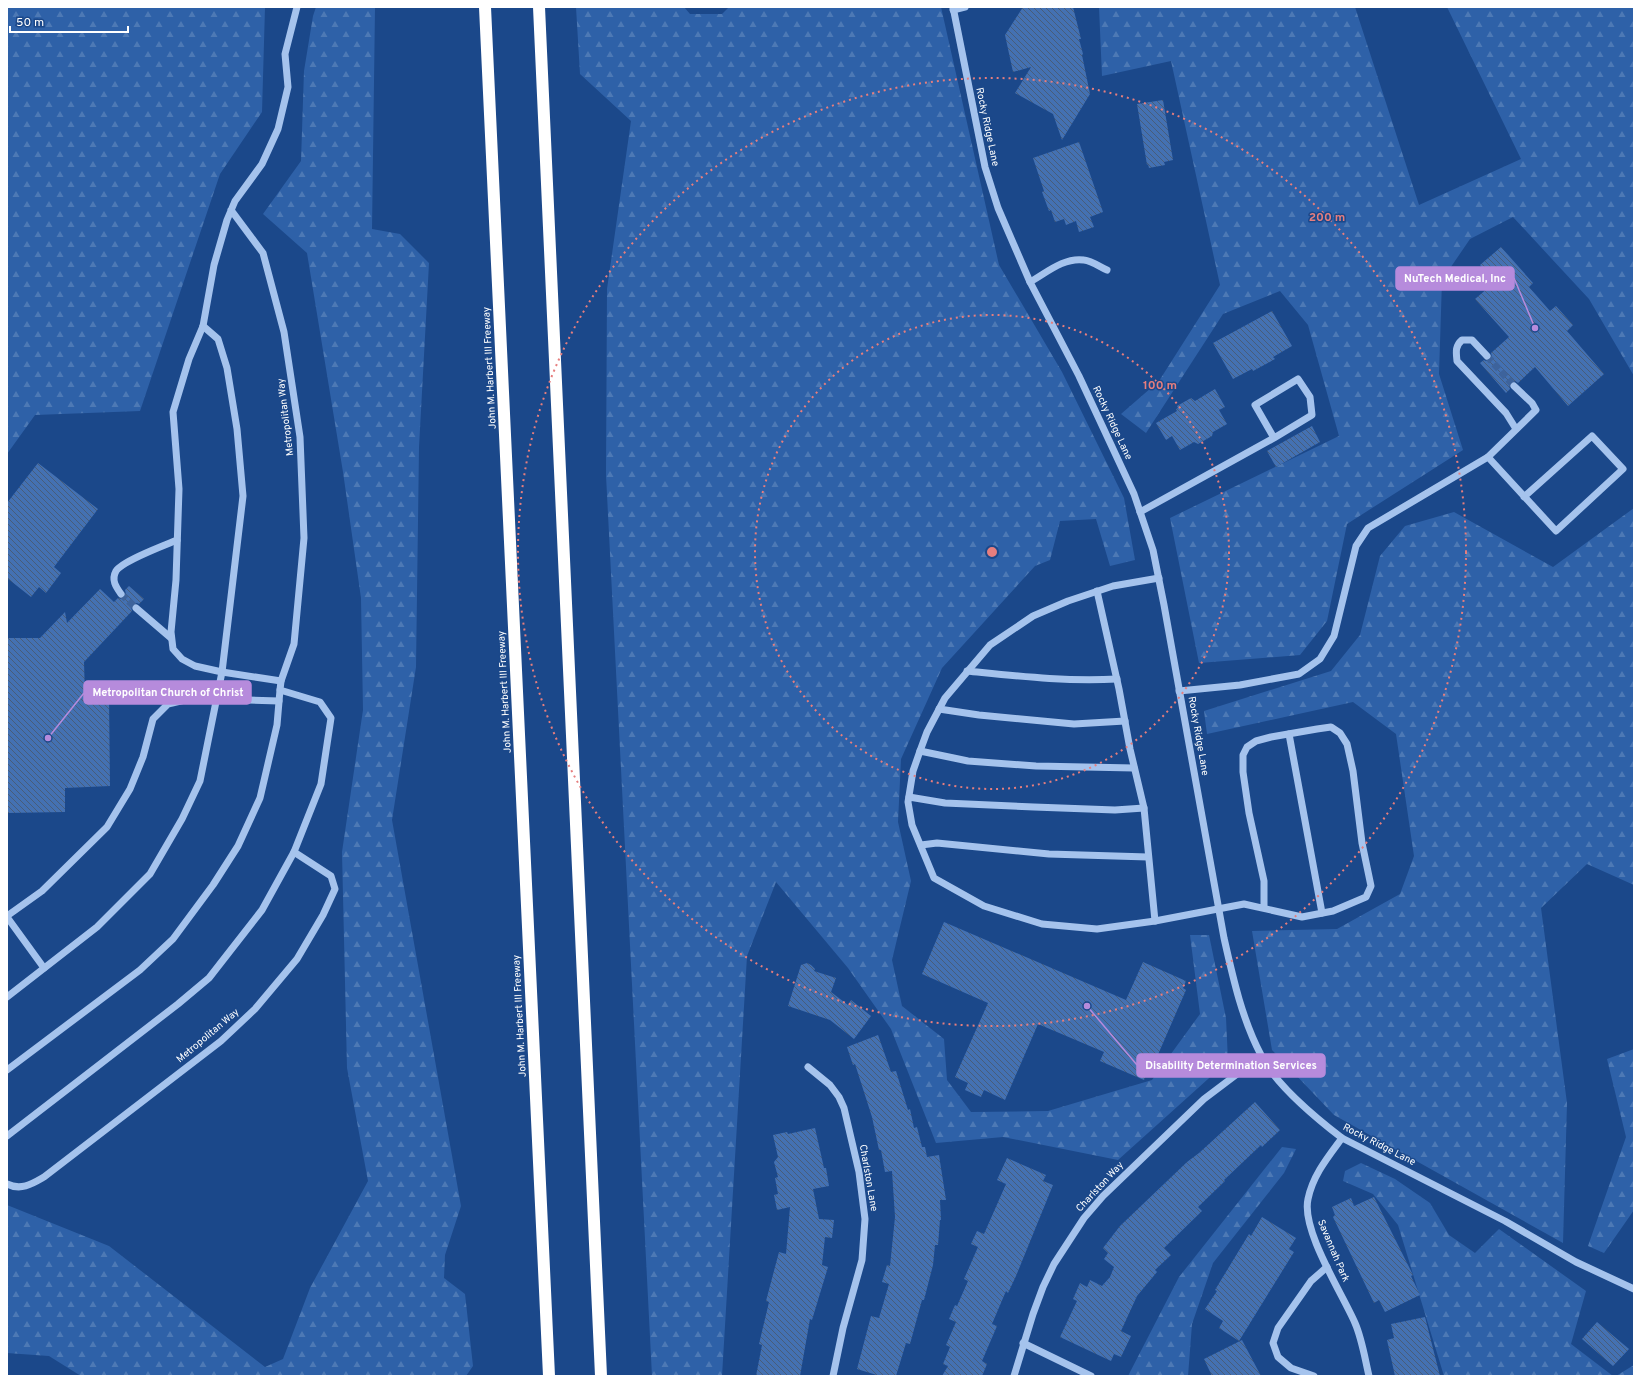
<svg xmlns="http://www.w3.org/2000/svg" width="1641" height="1383" viewBox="0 0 1641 1383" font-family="Overpass,sans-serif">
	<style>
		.forest { fill: url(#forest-firs) }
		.building { fill: url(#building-back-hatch) }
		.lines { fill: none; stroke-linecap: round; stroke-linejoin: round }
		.minor-tunnel { stroke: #3d639c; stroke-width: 7; stroke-dasharray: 7 3.5; stroke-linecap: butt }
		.minor { stroke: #a5c3ed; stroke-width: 7 }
		.highway { stroke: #fff; stroke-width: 12 }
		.ring { fill: none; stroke: #e67e7e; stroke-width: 2; stroke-dasharray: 2 4 }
		.labels { text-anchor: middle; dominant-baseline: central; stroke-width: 3; stroke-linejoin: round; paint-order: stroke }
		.street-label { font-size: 10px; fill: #fff; stroke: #1b488a }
		.centre { fill: #e67e7e; stroke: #1b488a; stroke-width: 2 }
		.ring-label { font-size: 12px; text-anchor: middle; font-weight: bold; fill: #e67e7e; stroke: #1b488a; stroke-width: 3; stroke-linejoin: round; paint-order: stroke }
		.leader { fill: none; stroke: #b68bdc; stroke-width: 1.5 }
		.callout-dot { fill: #b68bdc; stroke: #1b488a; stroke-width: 1.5 }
		.callout { fill: #b68bdc; stroke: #b68bdc; stroke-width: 1.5 }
		.callout-label { font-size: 11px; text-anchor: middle; font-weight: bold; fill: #fff }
	</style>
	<defs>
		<pattern id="forest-firs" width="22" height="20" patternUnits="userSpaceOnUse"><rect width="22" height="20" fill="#2e61a8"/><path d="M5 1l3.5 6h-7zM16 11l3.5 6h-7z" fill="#4d79b5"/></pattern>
		<pattern id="building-back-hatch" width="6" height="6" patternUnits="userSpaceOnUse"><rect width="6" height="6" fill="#4471b2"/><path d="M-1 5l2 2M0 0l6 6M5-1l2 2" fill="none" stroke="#485d7a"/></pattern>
	</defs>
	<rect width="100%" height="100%" fill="#1b488a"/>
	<g class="forest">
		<path d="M7,7L208,8L210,7H265L262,112L220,174L140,411L35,415L7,454Z"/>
		<path d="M316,7H375L372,229L400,234L429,263L419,447L416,667L392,820L461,1206L445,1255L444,1278L465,1294L473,1366L466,1376H81L49,1356L7,1353V1205L109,1246L265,1367L283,1359L310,1288L368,1181L347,1068L342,852L363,710L361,598L343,472L307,253L263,214L301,161L304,71L313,16Z"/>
		<path d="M576,7H684L690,14H722L729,7H941L999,265L1062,372L1124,498L1135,560L1110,566L1096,519L1060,521L1050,560L1035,566L942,668L901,759L898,822L911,881L892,960L902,1006L944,1039L947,1080L971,1112L1048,1111L1152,1080L1200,1014L1190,935H1209L1226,1018L1228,1061L1118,1160L1003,1137L936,1143L891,1029L848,968L776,882L747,956L722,1376H652L606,475L607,289L631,121L580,74Z"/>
		<path d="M1099,7H1355L1419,205L1521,159L1447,7H1634V376L1589,299L1513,217L1470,239L1442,280L1439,374L1463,450L1347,524L1327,621L1300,655L1199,663L1170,518L1339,436L1308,325L1280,291L1223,314L1146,433L1121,414L1159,381L1220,285L1171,61L1102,76Z"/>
		<path d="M1634,508V885L1587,864L1541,908L1567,1103L1563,1243L1334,1115L1272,1050L1252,931L1337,929L1400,894L1414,856L1396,734L1353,702L1207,734L1204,711L1331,671L1360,635L1380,556L1405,526L1454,512L1553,567Z"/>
		<path d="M1634,1049V1210L1604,1253L1588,1246L1626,1137L1607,1059Z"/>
		<path d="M1282,1147L1296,1149L1284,1173L1213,1263L1192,1324L1188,1376H1128L1179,1277Z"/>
		<path d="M1361,1163L1395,1179L1430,1203L1449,1235L1475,1253L1499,1229L1586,1291L1571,1344L1613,1376H1444L1398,1225L1373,1194L1343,1181L1345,1171Z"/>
		<path d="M1634,1365V1376H1616Z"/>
	</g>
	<g class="building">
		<path d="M1023,7H1073L1081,39H1079L1083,54L1082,55L1090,94L1062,140L1053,114L1015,93L1031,67L1013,72L1005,35Z"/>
		<path d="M1163,100L1173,160L1164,162L1165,165L1149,168L1148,164L1147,165L1137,104Z"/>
		<path d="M1079,142L1103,212L1090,217L1094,227L1079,232L1076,221L1066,225L1064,219L1055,222L1051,210L1049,211L1042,192L1044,191L1033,158Z"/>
		<path d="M1501,247L1533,283L1529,287L1550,311L1556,306L1573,325L1567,331L1604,374L1568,406L1535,367L1518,383L1515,381L1511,382L1509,385L1510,389L1506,393L1480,363L1484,360L1486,361L1490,360L1492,357L1491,353L1509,337L1475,299L1495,282L1480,265Z"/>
		<path d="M1272,311L1292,346L1273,357L1275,359L1253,371L1252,369L1233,379L1213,343Z"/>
		<path d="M1215,389L1225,407L1219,410L1227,424L1213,432L1212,436L1198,444L1194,442L1180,450L1172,436L1166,440L1156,423L1177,411L1176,409L1178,408L1177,406L1191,398L1195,401Z"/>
		<path d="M1312,426L1320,442L1276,467L1267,451Z"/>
		<path d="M38,463L98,509L54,567L61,573L46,593L39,587L31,597L7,578V503Z"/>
		<path d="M129,586L144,599L139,604L137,603L132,604L131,607L132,611L84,662L85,696H109L110,786L65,788V812L7,813V638H40L65,612L67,623L100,589L114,602L118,598L121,599L124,598L126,594L125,590Z"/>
		<path d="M944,922L1126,1000L1143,962L1186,981L1183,988L1186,990L1150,1073L1147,1072L1144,1080L1100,1061L1104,1052L1038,1024L1005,1100L984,1090L981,1097L965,1090L968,1083L955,1077L988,1003L922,974Z"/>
		<path d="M807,963L811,965L815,969L814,971L836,978L831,992L848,1005L851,1000L871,1016L854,1039L830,1020L788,1006L801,965Z"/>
		<path d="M878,1035L891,1072L896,1071L908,1110L910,1109L914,1128L917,1127L922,1147H925L927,1157L939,1155L946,1200H940L941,1220H940L938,1245H935L933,1265L924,1300H922L910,1344L906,1343L896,1376H880L857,1369L871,1316L879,1318L889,1284L882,1282L887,1265L890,1266L895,1217L892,1171L885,1172L881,1150H879L872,1117L855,1064L853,1065L847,1047Z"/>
		<path d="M1255,1102L1280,1130L1262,1147L1261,1145L1224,1180L1225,1181L1198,1207L1202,1211L1164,1248L1171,1255L1155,1270L1157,1272L1137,1296L1121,1331L1131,1336L1121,1357L1114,1354L1111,1361L1060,1337L1077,1301L1073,1299L1080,1283L1087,1287L1090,1280L1102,1286L1110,1277L1114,1267L1104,1259L1108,1253L1103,1248L1120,1226L1187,1162L1199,1153Z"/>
		<path d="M815,1128L824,1168H826L829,1186L813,1189L819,1219L834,1220L832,1238L825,1237L822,1265L828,1267L812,1320L810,1319L800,1376H756L762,1345L759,1344L769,1302L766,1301L779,1252L786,1254L790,1207L777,1210L774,1195L778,1194L775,1178L778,1177L774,1162L778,1157L773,1135L787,1132L788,1134Z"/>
		<path d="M1007,1158L1046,1175L1043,1181L1053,1185L1016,1276L1008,1293L1006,1291L992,1324L997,1326L982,1361L987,1364L982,1376H942L948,1366L943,1364L950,1347L946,1345L956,1322L949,1319L955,1305L957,1306L968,1281L964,1279L978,1247L971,1244L977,1231L984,1234L1006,1184L997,1180Z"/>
		<path d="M1374,1197L1413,1275L1411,1276L1420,1295L1385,1312L1379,1300L1374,1303L1333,1217L1335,1215L1332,1207L1351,1198L1354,1206Z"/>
		<path d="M1262,1217L1296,1238L1289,1249L1294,1252L1239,1341L1219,1328L1223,1321L1205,1309L1217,1291L1215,1290L1249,1234L1251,1236Z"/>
		<path d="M1425,1317L1440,1376H1395L1387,1340L1394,1338L1391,1324Z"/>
		<path d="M1597,1322L1629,1349L1613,1366L1582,1339Z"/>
		<path d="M1242,1340L1261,1376H1212L1204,1359Z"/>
	</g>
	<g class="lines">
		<g class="minor-tunnel">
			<path d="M1487,356L1514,386"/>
			<path d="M121,594L136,608"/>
		</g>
		<g class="minor">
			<path d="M953,7L985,167L998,208L1030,282L1079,376L1134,494L1153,550L1164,605L1224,938C1233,978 1242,1019 1261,1055C1275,1084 1316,1118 1342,1138L1505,1221L1576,1262L1634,1289"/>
			<path d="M953,10L965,7"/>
			<path d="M231,210L263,253L284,332L300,437L304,538L294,644L281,681L222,672L195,666L182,659L173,649L171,632L176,580L179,489L173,412L189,359L203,326L214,265L227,220L235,201L262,164L278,129L288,87L285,54L297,7"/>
			<path d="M1030,282C1046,273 1064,257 1084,260C1092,261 1100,267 1107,270"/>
			<path d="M1487,356L1472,340H1462C1455,346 1456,352 1457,361L1506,413L1516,429"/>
			<path d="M1488,457L1536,410L1532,403L1514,386"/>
			<path d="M1140,512L1274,438L1312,415L1310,397L1298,379L1255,405L1274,438"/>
			<path d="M1159,578L1113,586L1068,601L1033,616L990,645L945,698L927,732L920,751L913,771L908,802L912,825L934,878L984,906L1042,924L1097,929L1155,921L1244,904L1302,917L1333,911L1366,897L1371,886L1362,843L1353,771L1347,744L1340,733L1331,727L1317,729L1271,737L1256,741L1247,747L1243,755V772L1249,813L1264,881V908"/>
			<path d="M1097,591L1119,689L1130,749L1144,808L1155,921"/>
			<path d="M121,594C116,587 111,580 116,571C122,561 165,545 177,540"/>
			<path d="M136,608L171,638"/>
			<path d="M967,671C1017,676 1067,682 1117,679"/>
			<path d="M1179,691L1240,685L1299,674L1320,659L1334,636L1356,546L1368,528L1488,457L1556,531L1623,469L1592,436L1524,497"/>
			<path d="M939,709L979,715L1074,724L1125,721"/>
			<path d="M1289,734L1322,913"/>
			<path d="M920,751L968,761L1036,766L1134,768"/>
			<path d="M909,797L945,803L1034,807L1115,810L1144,808"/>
			<path d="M921,845L937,843L1049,854L1148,857"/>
			<path d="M7,916L42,891L107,827L130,789L143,757L153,719L168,704L189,699H218L279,701"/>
			<path d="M7,917L44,968"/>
			<path d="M7,997L97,927L150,874L182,819L200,781L222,672L243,496L237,429L227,368L218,339L203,326"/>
			<path d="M808,1067L830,1085L839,1097L844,1108L859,1172L865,1219L862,1260L843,1328L833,1376"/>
			<path d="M7,1070L140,970L173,939L213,885L238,846L260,798L277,725L280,690"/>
			<path d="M7,1136L178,1004L209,978L262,910L294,852"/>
			<path d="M1342,1138C1328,1157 1313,1175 1308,1199C1301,1230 1342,1293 1355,1323C1362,1339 1365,1359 1369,1376"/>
			<path d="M7,1184C21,1191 32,1184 44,1177L221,1041L255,1009L297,959L323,915L335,889L331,876L294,852L321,784L331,718L320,702L280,690L281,681"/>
			<path d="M1023,1343L1091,1376"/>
			<path d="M1014,1376L1033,1314L1043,1287L1054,1264L1084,1218L1103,1196L1204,1099L1261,1056"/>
			<path d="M1314,1376L1291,1368L1278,1357L1273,1343L1278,1328L1311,1281L1327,1267"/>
		</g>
		<g class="highway">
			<path d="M485,7L549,1376"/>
			<path d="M539,7L601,1376"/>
		</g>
	</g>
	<g class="ring">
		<circle cx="992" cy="552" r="237"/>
		<circle cx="992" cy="552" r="474"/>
	</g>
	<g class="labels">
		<g class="street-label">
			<text transform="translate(987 127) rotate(78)">Rocky Ridge Lane</text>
			<text transform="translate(490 368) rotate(-93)">John M. Harbert III Freeway</text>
			<text transform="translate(286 417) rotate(-97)">Metropolitan Way</text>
			<text transform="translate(1112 423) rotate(65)">Rocky Ridge Lane</text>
			<text transform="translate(505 692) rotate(-93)">John M. Harbert III Freeway</text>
			<text transform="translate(1198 736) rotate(80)">Rocky Ridge Lane</text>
			<text transform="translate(520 1016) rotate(-93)">John M. Harbert III Freeway</text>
			<text transform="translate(208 1036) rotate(-40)">Metropolitan Way</text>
			<text transform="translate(1379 1145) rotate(27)">Rocky Ridge Lane</text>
			<text transform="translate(868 1178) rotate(80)">Charlston Lane</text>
			<text transform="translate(1100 1187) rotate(-47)">Charlston Way</text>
			<text transform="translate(1333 1251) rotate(67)">Savannah Park</text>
		</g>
	</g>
	<circle cx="992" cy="552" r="6" class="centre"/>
	<g class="ring-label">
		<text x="1327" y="221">200 m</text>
		<text x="1160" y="389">100 m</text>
	</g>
	<path class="leader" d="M1535 328L1514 278M48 738L84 693M1087 1006L1137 1065"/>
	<g class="callout-dot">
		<circle cx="1535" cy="328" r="4"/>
		<circle cx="48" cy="738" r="4"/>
		<circle cx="1087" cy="1006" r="4"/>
	</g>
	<g class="callout">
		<rect x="1396" y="267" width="118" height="23" rx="4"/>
		<rect x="84" y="681" width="167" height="23" rx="4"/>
		<rect x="1137" y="1054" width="188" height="23" rx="4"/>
	</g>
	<g class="callout-label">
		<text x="1455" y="282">NuTech Medical, Inc</text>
		<text x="168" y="696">Metropolitan Church of Christ</text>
		<text x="1231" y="1069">Disability Determination Services</text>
	</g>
	<rect width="1641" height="1383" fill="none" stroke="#ffffff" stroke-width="16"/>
	<path d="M10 26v6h118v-6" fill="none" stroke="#ffffff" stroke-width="2"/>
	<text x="16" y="26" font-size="12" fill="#ffffff" stroke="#1b488a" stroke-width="3" paint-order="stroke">50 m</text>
</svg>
